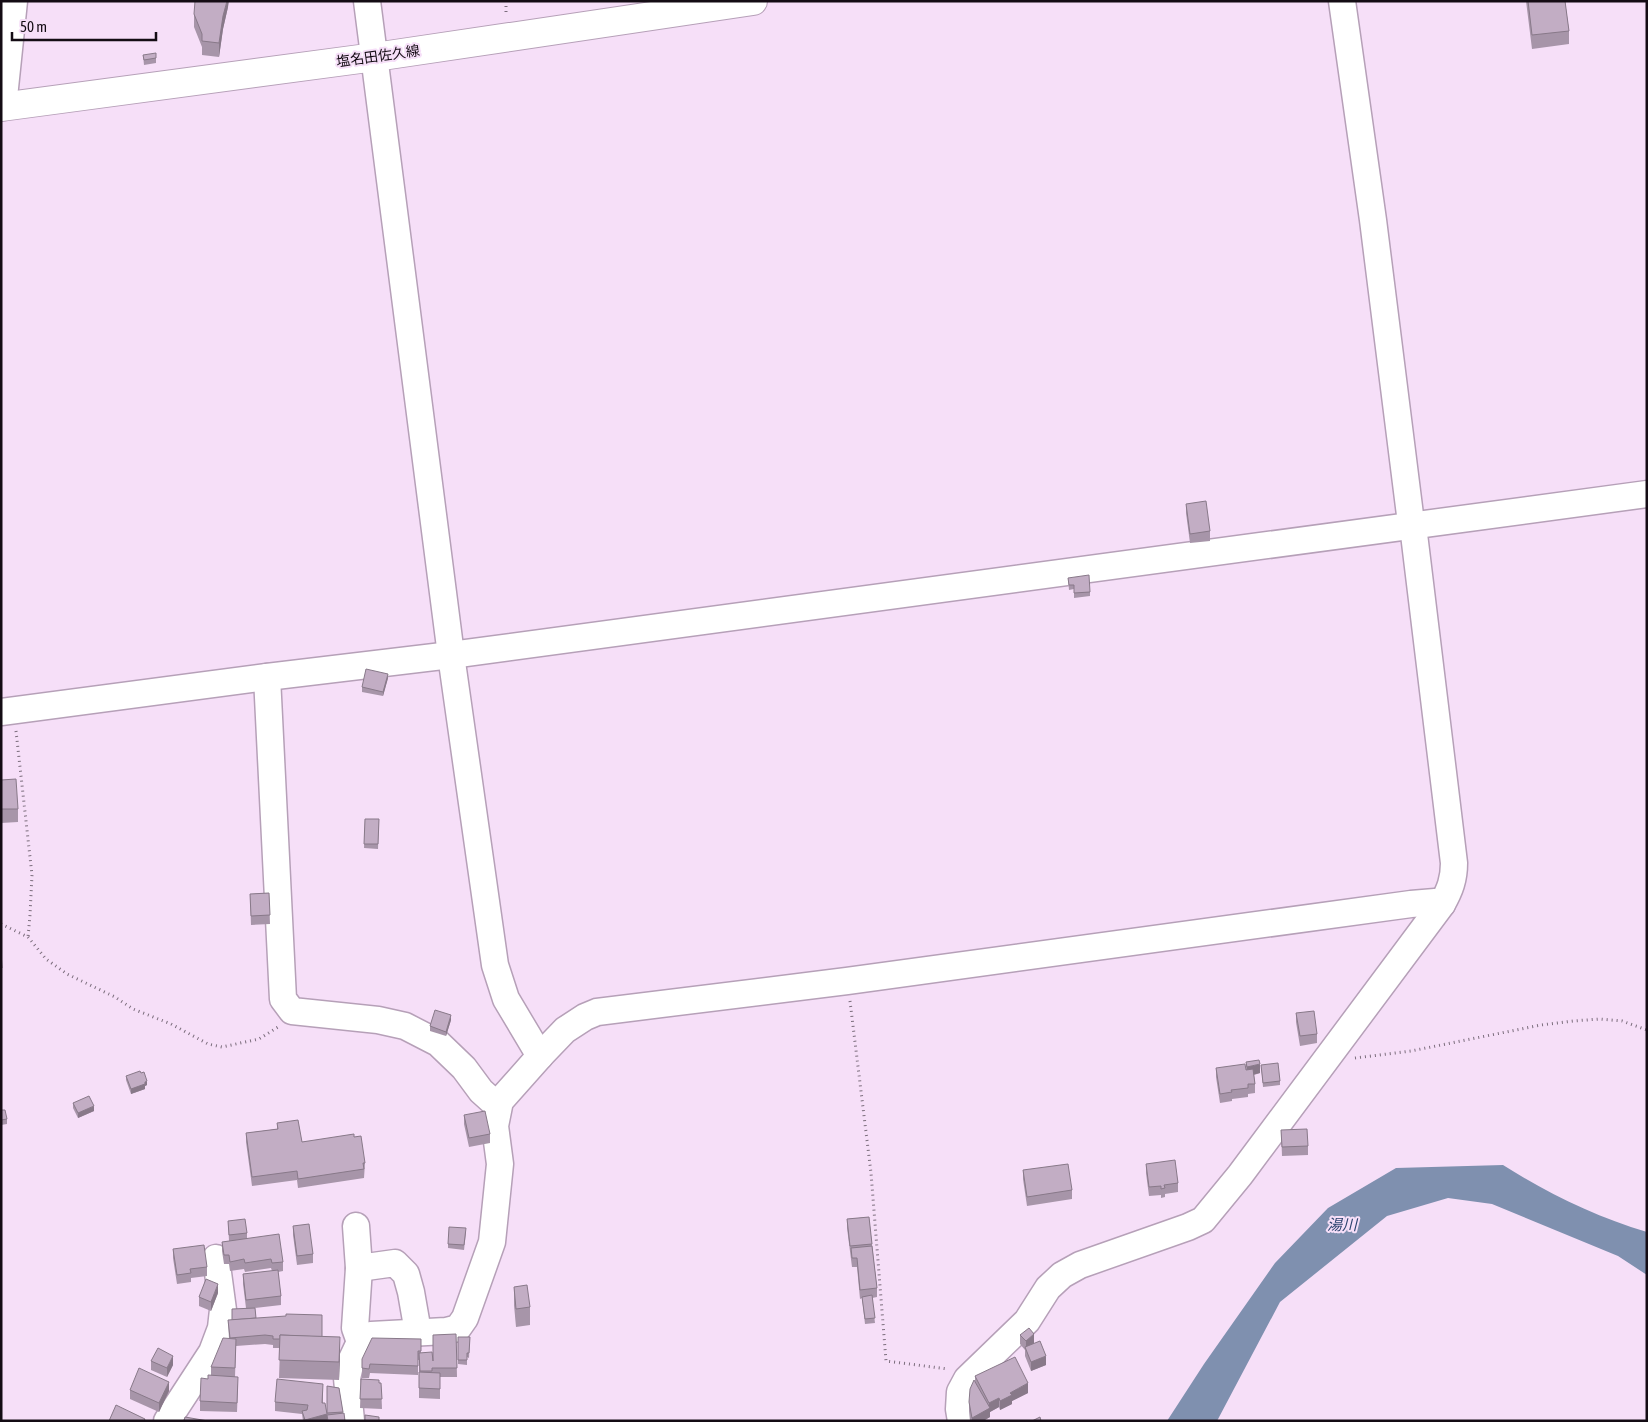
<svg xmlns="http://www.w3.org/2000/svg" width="1648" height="1422" viewBox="0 0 1648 1422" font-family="'Asap Condensed','Noto Sans JP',sans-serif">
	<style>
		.water { fill: #7f90af }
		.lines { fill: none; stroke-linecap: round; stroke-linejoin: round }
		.minor-casing { stroke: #b6a0b8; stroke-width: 29 }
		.major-casing { stroke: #b6a0b8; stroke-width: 30 }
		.path { stroke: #7b6d7c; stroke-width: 3; stroke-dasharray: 1 4; stroke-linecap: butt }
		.minor { stroke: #fff; stroke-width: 26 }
		.major { stroke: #fff; stroke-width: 28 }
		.wall { fill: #a795a9 }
		.shaded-wall { fill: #887989 }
		.building { fill: #c2adc4; stroke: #887989 }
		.labels { text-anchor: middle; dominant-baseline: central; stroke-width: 4; stroke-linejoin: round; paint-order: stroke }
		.street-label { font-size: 14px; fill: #140c14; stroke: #f6dff8 }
		.water-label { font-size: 15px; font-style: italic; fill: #2b426e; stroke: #f6dff8 }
	</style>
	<rect width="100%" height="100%" fill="#f6dff8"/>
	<path class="water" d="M1503,1165C1547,1193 1596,1217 1647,1232V1275L1618,1256L1492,1204L1448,1198L1387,1216L1280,1302L1217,1421H1167L1204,1364L1275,1263L1328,1208L1396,1168Z"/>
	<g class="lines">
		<defs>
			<g id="minor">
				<path d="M367,1L451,655L495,965L506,999L540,1056"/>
				<path d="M3,107L14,1"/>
				<path d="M267,677L283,999L292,1011L378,1020L405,1026L438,1043L464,1068L481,1091L491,1100L500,1101"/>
				<path d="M1,712L267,677L451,655L1647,494"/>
				<path d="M356,1226L359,1268L355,1328L360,1342"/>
				<path d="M359,1268L395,1263L406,1274L411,1292L418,1332"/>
				<path d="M167,1421L212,1352L221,1328L223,1310L216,1258"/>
				<path d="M351,1421L347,1378L351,1361L360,1342L371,1335L446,1331L458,1328L465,1318L492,1242L500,1164L495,1126L500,1101L540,1056L565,1030L585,1017L597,1012L847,981L1411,904L1435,902L1442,904"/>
				<path d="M961,1421L959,1409L960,1392L967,1379L1027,1321L1048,1288L1062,1275L1080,1265L1188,1227L1203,1220L1240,1175L1442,904C1450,890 1454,879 1454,863L1414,534L1410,515L1373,220L1342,1"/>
			</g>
			<path id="major" d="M1,107L375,57L753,1"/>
		</defs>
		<use href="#minor" class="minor-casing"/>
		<use href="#major" class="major-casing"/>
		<g class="path">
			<path d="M506,1V16"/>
			<path d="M16,731L32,875L30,915L28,937"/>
			<path d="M1,924L28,937L46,959L67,974L115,997L133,1009L171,1024L208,1044L222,1047L259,1039L278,1027"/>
			<path d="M850,1001L871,1173L886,1361L948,1369"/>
			<path d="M1355,1058L1411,1051L1541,1025L1573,1021L1600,1019L1622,1021L1647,1030"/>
		</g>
		<use href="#minor" class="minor"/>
		<use href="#major" class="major"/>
	</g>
	<g class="wall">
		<path d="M1526,1H1565L1569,31V44L1532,49Z"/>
		<path d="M228,7L223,29L219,57L202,55V47L194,27V14Z"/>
		<path d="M143,55L156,58V63L144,65Z"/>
		<path d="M1186,504L1210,531V541L1190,543L1186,513Z"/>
		<path d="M1068,578L1090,592V596L1074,598V589L1069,590Z"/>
		<path d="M388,678L383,696L362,692V687Z"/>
		<path d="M1,780L18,809V822L1,823Z"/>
		<path d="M365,819H379L378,849L364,848Z"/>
		<path d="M269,893L270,924L251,925L250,894Z"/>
		<path d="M1,952L2,968V977H1Z"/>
		<path d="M1296,1013L1317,1034V1043L1300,1046L1296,1022Z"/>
		<path d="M451,1020L446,1036L430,1031V1026Z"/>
		<path d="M1246,1062L1260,1073L1254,1075L1255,1084V1093L1248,1094V1097L1232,1099V1101L1220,1103L1216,1077V1068L1246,1070Z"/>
		<path d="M1261,1065L1280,1081V1085L1263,1087Z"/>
		<path d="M126,1076L147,1085L145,1086V1089L131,1094L126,1080Z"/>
		<path d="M73,1103L94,1111L78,1118L73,1108Z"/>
		<path d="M1,1110L7,1119V1124L1,1125Z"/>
		<path d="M464,1115L490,1134V1143L469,1147L464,1124Z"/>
		<path d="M277,1123L302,1142L354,1137L365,1163L364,1178L298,1188L297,1180L252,1186L246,1142V1133L277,1129Z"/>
		<path d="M1281,1130L1308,1146V1155L1282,1156Z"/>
		<path d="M1146,1164L1178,1183V1192L1165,1194V1197L1161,1198V1195L1149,1196L1146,1173Z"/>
		<path d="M1023,1170L1072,1190V1199L1027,1206L1023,1179Z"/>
		<path d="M869,1217L877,1288V1297L872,1298L875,1323L865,1324L862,1298L860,1299L857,1267H852L847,1228V1219Z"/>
		<path d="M228,1221L247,1233V1239L283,1262V1271L278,1272L281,1296V1305L255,1308L256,1318L322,1337L340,1355L339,1380L279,1378L280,1348H273V1345L265,1344L236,1346L235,1377L238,1386L237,1412L200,1411V1401L208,1379L211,1376V1367L229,1339L228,1320H232L246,1308L243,1284V1274L272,1271L271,1268L245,1272L244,1269L230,1271L229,1264H224L222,1251V1242L229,1241Z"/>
		<path d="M293,1226L313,1254V1263L297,1265L293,1235Z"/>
		<path d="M466,1232L464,1250L448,1248V1244Z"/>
		<path d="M173,1249L207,1267V1276L191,1278V1282L177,1284L173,1258Z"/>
		<path d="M514,1287L530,1307V1325L516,1327L514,1305Z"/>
		<path d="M218,1293L211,1311L199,1306V1297Z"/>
		<path d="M456,1334L457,1377H440V1399L419,1398V1360H418V1375L370,1373L369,1378H362V1359L421,1339V1353L433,1361Z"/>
		<path d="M1020,1335L1034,1344L1046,1365L1031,1371L1025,1356V1350L1020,1344Z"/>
		<path d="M458,1337H470L469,1358L467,1357V1365L458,1364Z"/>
		<path d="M151,1361L173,1365L167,1377L151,1370Z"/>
		<path d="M975,1376L1028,1393L1012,1401V1404L1000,1410L999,1407L990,1412V1417L983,1421H970L969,1411V1402L975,1381Z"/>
		<path d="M361,1379L381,1383L382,1409L360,1408Z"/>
		<path d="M327,1386L339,1388L343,1413L345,1421H327Z"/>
		<path d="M130,1390L169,1391L159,1412L130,1399Z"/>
		<path d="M323,1393V1403L327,1421H303L302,1414L275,1411V1402Z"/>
	</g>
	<g class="shaded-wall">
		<path d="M227,1H229L228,7L223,29L219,57V43L223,16Z"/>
		<path d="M388,674V678L383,696V692Z"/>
		<path d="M451,1015V1020L446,1036V1032Z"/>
		<path d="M1260,1064V1073L1247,1076V1067Z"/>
		<path d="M147,1081V1085L145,1086V1089L131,1094V1089Z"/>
		<path d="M94,1106V1111L78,1118V1113Z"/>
		<path d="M218,1284V1293L211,1311V1302Z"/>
		<path d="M1034,1334V1344L1026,1348V1341Z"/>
		<path d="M340,1337V1355L339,1380V1362Z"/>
		<path d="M173,1356V1365L167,1377V1368Z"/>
		<path d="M1046,1356V1365L1031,1371V1362Z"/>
		<path d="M169,1382V1391L159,1412V1403Z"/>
		<path d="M1028,1383V1393L1012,1401V1404L1000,1410V1401L1010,1393Z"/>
		<path d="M999,1398V1407L990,1412V1417L983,1421H972V1418L989,1408V1403Z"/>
		<path d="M327,1414V1421H305V1420Z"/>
	</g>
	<g class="building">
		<path d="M195,1H227L223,16L219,43L202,41V34L194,14Z"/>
		<path d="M1528,1H1565L1569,31L1532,35Z"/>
		<path d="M156,53V58L144,60L143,55Z"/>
		<path d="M1206,501L1210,531L1190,534L1186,504Z"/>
		<path d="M1089,575L1090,592L1074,593V585H1069L1068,578Z"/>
		<path d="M366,669L388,674L383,692L362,687Z"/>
		<path d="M16,779L18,809H1V780Z"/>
		<path d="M365,819H379L378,844H364Z"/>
		<path d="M269,893L270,915L251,916L250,894Z"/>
		<path d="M1,952L2,968H1Z"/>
		<path d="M435,1010L451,1015L446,1032L430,1026Z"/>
		<path d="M1314,1011L1317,1034L1300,1036L1296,1013Z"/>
		<path d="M1259,1060L1260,1064L1247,1067L1246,1062Z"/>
		<path d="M1278,1063L1280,1081L1263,1083L1261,1065Z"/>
		<path d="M1245,1064L1246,1070L1253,1069L1255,1084H1248V1088L1231,1090L1232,1092L1220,1094L1216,1068Z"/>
		<path d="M140,1071L141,1073L144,1072L147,1081L145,1082V1084L131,1089L126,1076Z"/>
		<path d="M89,1096L94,1106L78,1113L73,1103Z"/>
		<path d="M1,1110H5L7,1119L1,1120Z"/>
		<path d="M485,1111L490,1134L469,1138L464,1115Z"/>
		<path d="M298,1120L302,1142L354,1134V1137L361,1136L365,1163H363L364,1169L298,1179L297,1171L252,1177L246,1133L278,1129L277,1123Z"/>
		<path d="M1307,1129L1308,1146L1282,1147L1281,1130Z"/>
		<path d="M1175,1160L1178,1183L1164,1185L1165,1188L1161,1189V1186L1149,1187L1146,1164Z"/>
		<path d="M1068,1164L1072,1190L1027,1197L1023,1170Z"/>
		<path d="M869,1217L872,1244L850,1246L847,1219Z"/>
		<path d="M245,1219L247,1233L229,1235L228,1221Z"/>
		<path d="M309,1224L313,1254L297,1256L293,1226Z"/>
		<path d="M449,1227L466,1228L464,1245L448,1244Z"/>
		<path d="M279,1234L283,1262L272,1263L271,1259L245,1263L244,1259L230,1262L229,1255H224L222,1242Z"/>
		<path d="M204,1245L207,1267L190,1269L191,1273L177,1275L173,1249Z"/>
		<path d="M872,1246L877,1288L860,1290L857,1258H852L851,1248Z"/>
		<path d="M278,1270L281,1296L246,1300L243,1274Z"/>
		<path d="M206,1279L218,1284L211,1302L199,1297Z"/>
		<path d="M527,1285L530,1307L516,1309L514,1287Z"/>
		<path d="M872,1295L875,1318L865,1319L862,1297Z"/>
		<path d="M255,1308L256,1318L232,1320V1309Z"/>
		<path d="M286,1314L322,1315V1337L280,1335V1339H273V1336L265,1335L230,1338L228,1320L286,1316Z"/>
		<path d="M1029,1328L1034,1334L1026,1341L1020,1335Z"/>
		<path d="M456,1334L457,1368H432V1371H420L419,1353L432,1352L433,1361V1335Z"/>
		<path d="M280,1335L340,1337L339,1362L279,1360Z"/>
		<path d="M458,1337H470L469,1353H467V1360H458Z"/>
		<path d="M223,1338L236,1339L235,1368L211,1367Z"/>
		<path d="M372,1338L421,1339V1351H418V1366L370,1364L369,1369L362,1368V1359Z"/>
		<path d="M1040,1341L1046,1356L1031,1362L1025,1347Z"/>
		<path d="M158,1348L173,1356L167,1368L151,1361Z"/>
		<path d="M1015,1357L1028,1383L1010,1393L1012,1395L1000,1401L999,1398L989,1403L975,1376Z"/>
		<path d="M139,1368L169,1382L159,1403L130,1390Z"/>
		<path d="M419,1372L440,1373V1389L419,1388Z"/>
		<path d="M208,1375L238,1377L237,1403L200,1401L201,1378L208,1379Z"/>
		<path d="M277,1379L323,1384L322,1403H325L327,1414L305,1420L302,1411L307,1410L308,1405L275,1402Z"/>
		<path d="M361,1379L379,1380V1383H381L382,1399H360Z"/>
		<path d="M974,1380L990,1408L972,1418L969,1402L970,1389Z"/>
		<path d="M327,1386L339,1388L343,1412L327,1413Z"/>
		<path d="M116,1405L145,1419L144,1421H109Z"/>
		<path d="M344,1413L345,1421H328L327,1415Z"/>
		<path d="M365,1415L379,1417V1421H365Z"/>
		<path d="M185,1417L208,1421H184Z"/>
		<path d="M1040,1417L1041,1421H1032Z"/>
	</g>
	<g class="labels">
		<g class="street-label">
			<text transform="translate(378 56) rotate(-8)">塩名田佐久線</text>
		</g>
		<g class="water-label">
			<text x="1342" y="1224">湯川</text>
		</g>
	</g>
	<rect width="1648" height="1422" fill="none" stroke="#140c14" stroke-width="5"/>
	<path d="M12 32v8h144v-8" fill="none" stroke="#140c14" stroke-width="2.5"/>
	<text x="20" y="32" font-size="15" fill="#140c14" stroke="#f6dff8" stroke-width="4" paint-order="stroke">50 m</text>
</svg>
